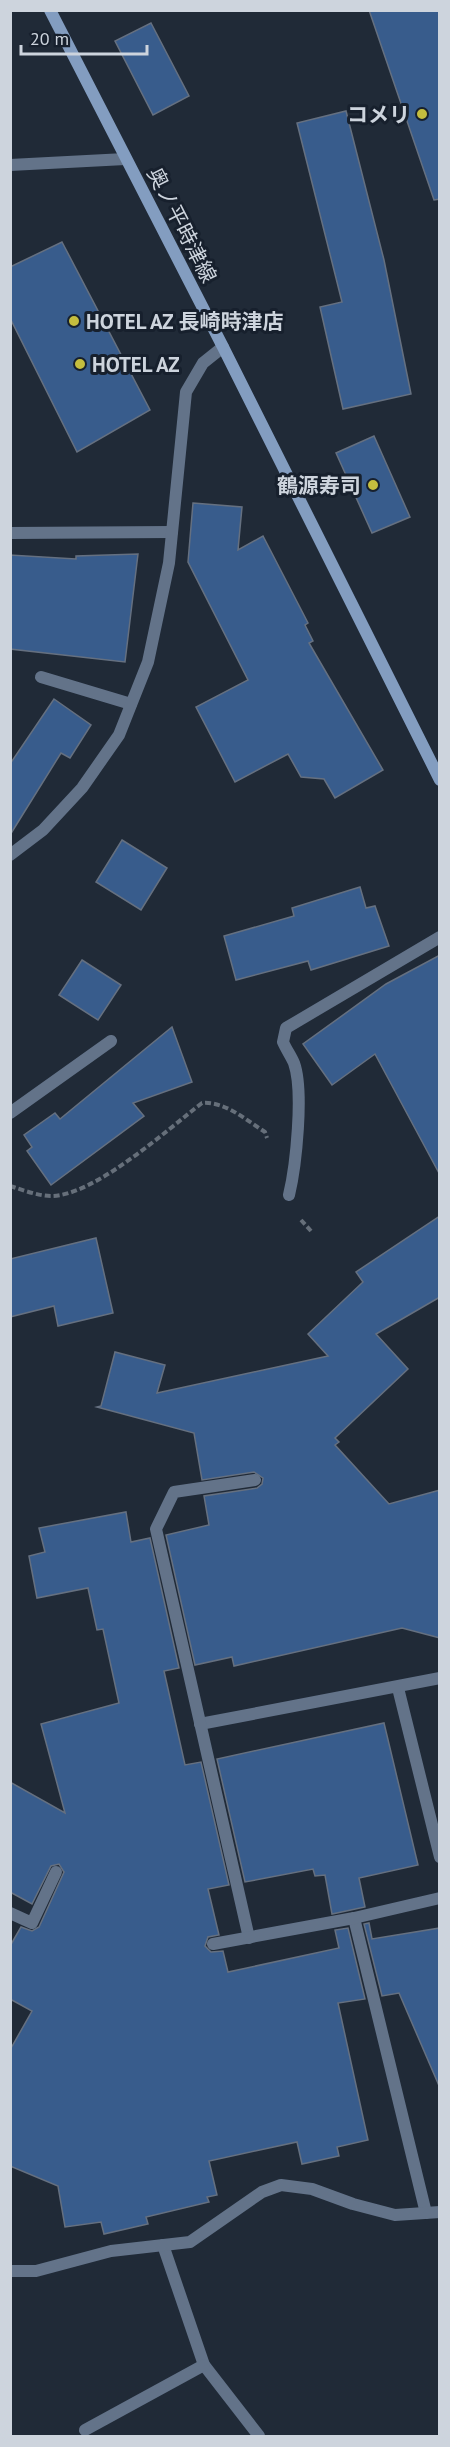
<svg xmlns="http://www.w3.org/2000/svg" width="450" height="2447" viewBox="0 0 450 2447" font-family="'PT Sans','Noto Sans JP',sans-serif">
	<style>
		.building { fill: #385c8c; stroke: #657080; stroke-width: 1.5 }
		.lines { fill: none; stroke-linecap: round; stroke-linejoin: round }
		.path { stroke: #666f7a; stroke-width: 4; stroke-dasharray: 6 3; stroke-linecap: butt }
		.street { stroke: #637389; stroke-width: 12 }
		.secondary { stroke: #839dc0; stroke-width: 12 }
		.poi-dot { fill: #c4bd3e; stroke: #17202d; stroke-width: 2 }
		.labels { text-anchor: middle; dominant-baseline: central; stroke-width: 6; stroke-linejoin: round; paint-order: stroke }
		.poi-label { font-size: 21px; font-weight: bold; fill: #cdd4dd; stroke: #17202d; text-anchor: end }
		.street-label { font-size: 21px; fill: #cdd4dd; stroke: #17202d }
	</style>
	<rect width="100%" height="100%" fill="#202a37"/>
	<g class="building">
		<path d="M369,10H440V199L434,200Z"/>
		<path d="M151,23L189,96L153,115L115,41Z"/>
		<path d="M346,111L384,260L411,394L343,409L320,307L342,302L297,123Z"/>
		<path d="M62,242L150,410L77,452L10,318V267Z"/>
		<path d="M374,436L410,517L372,533L336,453Z"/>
		<path d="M193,503L242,507L238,550L263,536L308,623L305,625L313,641L309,643L383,770L335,798L324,779L301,777L288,754L235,782L196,707L248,680L188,562Z"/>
		<path d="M138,554L125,662L10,649V555L76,559V556Z"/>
		<path d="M54,699L91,725L70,758L61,753L10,835V764Z"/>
		<path d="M122,840L167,868L141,910L96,882Z"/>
		<path d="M360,887L366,908L375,906L389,946L311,970L308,961L236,980L224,936L294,916L292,908Z"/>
		<path d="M440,955V1175L375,1054L332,1085L303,1044L386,984Z"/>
		<path d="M82,960L121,985L98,1020L59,995Z"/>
		<path d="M172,1027L192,1082L133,1103L144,1116L51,1185L27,1151L32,1147L24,1135L55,1113L60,1119Z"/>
		<path d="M440,1216V1297L376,1334L408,1369L335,1438L339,1442L335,1445L389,1504L440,1490V1638L402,1628L234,1666L232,1657L195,1665L166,1535L209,1525L204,1496L257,1488L262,1484L263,1478L254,1472L202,1480L194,1433L97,1407L101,1406L115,1352L165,1365L157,1393L328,1356L308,1334L363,1282L356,1272Z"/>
		<path d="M96,1238L113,1313L58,1326L54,1306L10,1317V1259Z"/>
		<path d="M126,1512L131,1542L150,1538L179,1668L164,1671L185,1765L201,1762L229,1885L208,1889L219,1935L208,1937L205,1946L211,1952L223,1951L228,1972L339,1948L335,1930L348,1928L365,1999L338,2003L368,2140L337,2147L339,2156L302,2164L297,2142L209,2161L217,2195L207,2197L209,2202L146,2217L148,2224L104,2234L101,2222L65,2227L58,2186L10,2166V2050L32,2011L10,1999V1946L21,1927L32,1931L39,1927L64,1872L59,1864L51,1866L32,1904L10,1892V1782L65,1813L41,1724L119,1703L103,1629L97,1630L88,1588L37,1598L29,1556L45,1552L39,1528Z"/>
		<path d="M384,1723L418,1865L359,1878L365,1907L332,1914L325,1875L315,1876L313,1869L245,1882L217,1759Z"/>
		<path d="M369,1923L372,1939L440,1928V2088L399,1993L382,1996L364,1924Z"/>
	</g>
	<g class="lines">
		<g class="path">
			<path d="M10,1186C23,1190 38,1196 51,1196C94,1196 167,1130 202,1103C225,1101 246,1120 265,1132L267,1138"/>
			<path d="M301,1220L311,1231"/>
		</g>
		<g class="street">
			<path d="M10,165L125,159"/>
			<path d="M10,533L172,532"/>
			<path d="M41,677L131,704"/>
			<path d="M10,855L43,830L82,788L119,735L148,662L169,563L186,392L203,363L223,347"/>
			<path d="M10,1113L111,1041"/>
			<path d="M289,1195C296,1166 304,1091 294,1063C291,1056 286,1049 283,1042L286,1028L440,937"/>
			<path d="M398,1688L440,1857"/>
			<path d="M200,1724L440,1678"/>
			<path d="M10,1913L32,1923L56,1872"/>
			<path d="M354,1918L426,2213"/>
			<path d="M249,1938L156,1529L174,1492L255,1480"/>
			<path d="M213,1944L354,1918L440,1898"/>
			<path d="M163,2245L204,2365L259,2436"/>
			<path d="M10,2271H36L111,2251L190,2242L262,2192L281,2185L312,2189L353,2204L395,2215L440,2212"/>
			<path d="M85,2430L204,2365"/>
		</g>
		<path class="secondary" d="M50,10L223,347L440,780"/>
	</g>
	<g class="poi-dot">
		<circle cx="422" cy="114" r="6"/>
		<circle cx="74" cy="321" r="6"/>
		<circle cx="80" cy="364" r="6"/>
		<circle cx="373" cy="485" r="6"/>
	</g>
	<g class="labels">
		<g class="poi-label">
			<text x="410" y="114">コメリ</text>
			<text x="86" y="321" text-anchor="start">HOTEL AZ 長崎時津店</text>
			<text x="92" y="364" text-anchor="start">HOTEL AZ</text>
			<text x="361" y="485">鶴源寿司</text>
		</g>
		<g class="street-label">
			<text transform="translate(182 225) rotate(63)">奥ノ平時津線</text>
		</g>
	</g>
	<rect width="450" height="2447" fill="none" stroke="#cdd4dd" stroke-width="24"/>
	<path d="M21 45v9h126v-9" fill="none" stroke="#cdd4dd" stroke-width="3"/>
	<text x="30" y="45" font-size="18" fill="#cdd4dd" stroke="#17202d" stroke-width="4.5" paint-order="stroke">20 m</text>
</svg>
